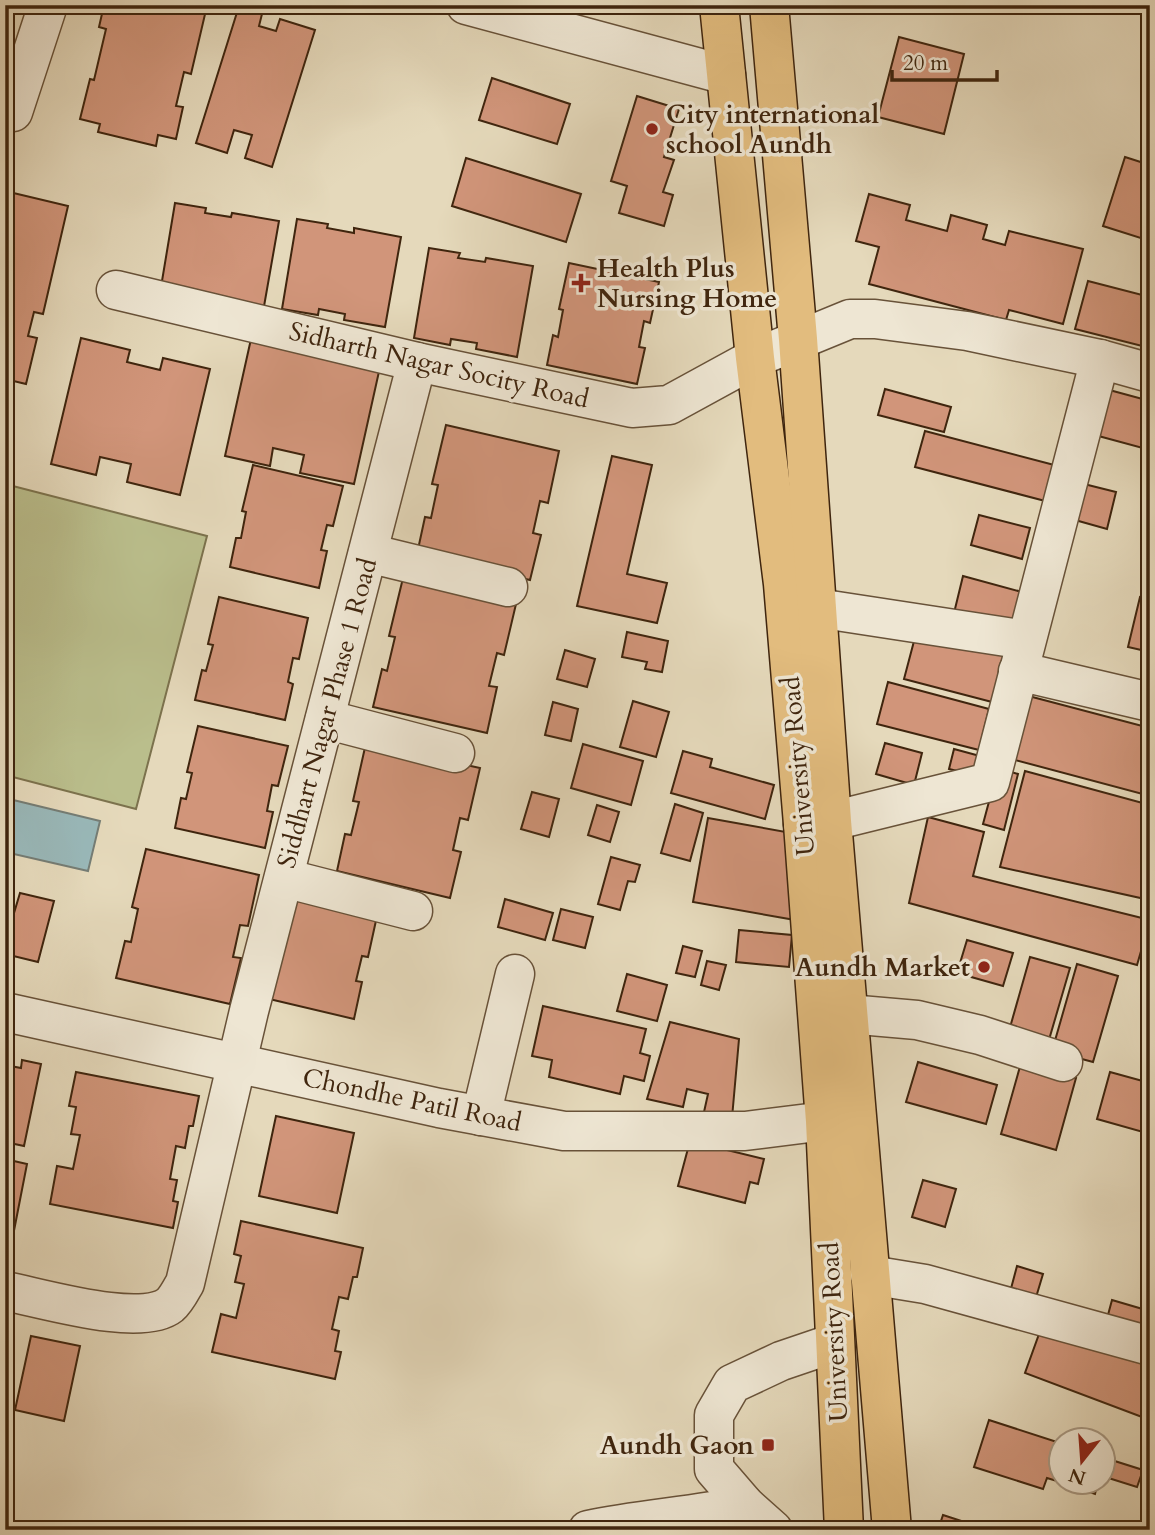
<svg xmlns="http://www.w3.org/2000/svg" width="1155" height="1535" viewBox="0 0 1155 1535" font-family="Cardo,serif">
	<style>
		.green { fill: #babe8c; stroke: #7c724d; stroke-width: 2 }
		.water { fill: #99b8b9; stroke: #757d75; stroke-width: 2 }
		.building { fill: #d1957a; stroke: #3f250e; stroke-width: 2 }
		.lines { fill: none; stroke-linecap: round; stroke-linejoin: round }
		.minor-casing { stroke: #685239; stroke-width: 41 }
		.major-casing { stroke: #3f250e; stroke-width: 41 }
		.minor { stroke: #eee6d3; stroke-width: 38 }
		.major { stroke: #e2bc7e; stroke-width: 38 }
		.poi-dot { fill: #8f2418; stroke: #eee6d3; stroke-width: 2.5 }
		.labels { text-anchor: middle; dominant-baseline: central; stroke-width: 7; stroke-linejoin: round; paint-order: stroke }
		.poi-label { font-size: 26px; font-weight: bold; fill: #3f250e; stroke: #eee6d3; text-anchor: start }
		.street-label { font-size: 26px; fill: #3f250e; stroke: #eee6d3 }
	</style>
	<rect width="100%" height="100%" fill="#e5d9bb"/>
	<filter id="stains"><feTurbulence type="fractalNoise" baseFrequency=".00286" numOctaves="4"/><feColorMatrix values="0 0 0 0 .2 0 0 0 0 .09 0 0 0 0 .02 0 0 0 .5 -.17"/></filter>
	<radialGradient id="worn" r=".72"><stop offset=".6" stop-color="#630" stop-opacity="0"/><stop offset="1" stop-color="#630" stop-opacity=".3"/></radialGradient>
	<path class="green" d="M5,484L207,536L136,809L5,775Z"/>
	<path class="water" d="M5,798L100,821L88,871L5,852Z"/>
	<g class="building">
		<path d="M104,5H188L206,10L191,74L184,72L176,106L183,107L176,139L158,135L156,146L98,132L100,124L80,119L90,79L94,80L106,29L99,27Z"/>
		<path d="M239,6L262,14L259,26L276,31L280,19L315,30L272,167L245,158L252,135L234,130L227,153L196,143Z"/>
		<path d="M899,37L964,54L944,134L878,117Z"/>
		<path d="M492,78L570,104L557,144L479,120Z"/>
		<path d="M637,96L679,109L664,157L674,160L663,192L673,195L664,226L619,213L627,186L611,181Z"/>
		<path d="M1125,157L1150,165V241L1103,226Z"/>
		<path d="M466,158L581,194L566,242L452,206Z"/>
		<path d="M5,191L68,206L43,314L34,312L28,336L37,338L26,384L5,379Z"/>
		<path d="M869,194L910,205L906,220L947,231L951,215L987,225L983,239L1005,245L1009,231L1083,249L1063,324L1009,310L1006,320L869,284L879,247L856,241Z"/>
		<path d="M175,203L206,208L205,213L231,217L232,213L279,221L263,312L160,293Z"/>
		<path d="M297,219L328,224L327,228L354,233V228L401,237L385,327L344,320L345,314L319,309L318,315L282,309Z"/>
		<path d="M429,248L460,253L458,258L485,262L486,258L533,266L517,357L476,349L477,343L451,339L450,345L414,338Z"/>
		<path d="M569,263L659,282L650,323L644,321L639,347L645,348L637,384L547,365L553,335L558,337L563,310L559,309Z"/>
		<path d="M1088,281L1150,297V348L1075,329Z"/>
		<path d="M253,330L382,358L354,484L300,473L304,455L273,448L270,466L225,456Z"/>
		<path d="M81,338L130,350L127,362L160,370L163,358L210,369L180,495L127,482L131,464L100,457L96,475L51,464Z"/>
		<path d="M1102,388L1150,401V450L1091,434Z"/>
		<path d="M885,389L951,407L944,432L878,415Z"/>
		<path d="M446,425L559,451L548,503L540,501L533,533L541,535L530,580L417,554L425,517L431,518L438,485L432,484Z"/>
		<path d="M925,431L1058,466L1049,502L915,467Z"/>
		<path d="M612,456L652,465L627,574L667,583L657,623L577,606Z"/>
		<path d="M253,465L343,486L333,526L327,525L321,550L327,551L319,588L230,567L236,538H241L246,512L242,511Z"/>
		<path d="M1084,484L1116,492L1107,529L1075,520Z"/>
		<path d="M979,515L1030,528L1022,559L971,545Z"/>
		<path d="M963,576L1033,595L1024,631L954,613Z"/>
		<path d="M403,578L516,604L504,655L497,653L489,686L497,687L487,733L373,707L382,669L387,671L395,637L389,636Z"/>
		<path d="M219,597L308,618L299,659L293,658L288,682L293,684L285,720L195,700L202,670L206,671L213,645L208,644Z"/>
		<path d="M1140,597L1150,600V652L1128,647Z"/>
		<path d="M918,626L1006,649L992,702L904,679Z"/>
		<path d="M627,632L668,641L662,672L645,669L647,662L622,657Z"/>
		<path d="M565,650L595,659L587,687L557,679Z"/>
		<path d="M888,682L989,709L979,750L877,724Z"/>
		<path d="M1021,694L1150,728V796L1004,757Z"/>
		<path d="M633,701L669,712L656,757L620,747Z"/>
		<path d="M553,702L578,709L571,741L545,735Z"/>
		<path d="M198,726L288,746L278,786L272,785L267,811L273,812L265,848L175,828L181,798L186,799L192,773L187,772Z"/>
		<path d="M366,743L480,768L468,820L460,818L453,850L461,852L450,898L337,871L345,834L351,835L359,802L353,801Z"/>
		<path d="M885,743L922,753L914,785L876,774Z"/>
		<path d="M583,744L643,761L631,805L571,788Z"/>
		<path d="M954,749L991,759L987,778L949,769Z"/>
		<path d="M683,751L712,759L710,767L774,785L765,819L671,793Z"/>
		<path d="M998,768L1018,774L1004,830L983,824Z"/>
		<path d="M1025,771L1150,805V880L1145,899L1000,867Z"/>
		<path d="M532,792L559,799L549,837L521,829Z"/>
		<path d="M675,804L703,813L690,861L661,853Z"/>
		<path d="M597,805L619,812L610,842L588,835Z"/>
		<path d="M928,817L984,832L973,876L1150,920L1137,965L909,903Z"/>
		<path d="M708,818L797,834L795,920L693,902Z"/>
		<path d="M146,849L259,875L248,926L240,925L233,957L241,958L230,1004L116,978L125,941L131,942L138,909L132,907Z"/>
		<path d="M611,857L640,865L635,882L628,881L620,910L598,904Z"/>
		<path d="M20,893L54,901L38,962L5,954V911L14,913Z"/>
		<path d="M288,896L377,916L368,957L362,956L356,981L362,982L354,1019L265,998Z"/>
		<path d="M505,899L553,913L545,940L498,927Z"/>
		<path d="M561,909L593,917L585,948L553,940Z"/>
		<path d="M739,930L792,935L789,967L736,962Z"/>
		<path d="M967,940L1013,953L1003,986L957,973Z"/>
		<path d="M683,946L702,951L695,977L676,973Z"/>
		<path d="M1030,957L1070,968L1046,1050L1007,1038Z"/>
		<path d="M707,961L726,965L719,990L701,985Z"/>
		<path d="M1077,964L1118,976L1093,1062L1052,1051Z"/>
		<path d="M627,974L667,985L657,1021L617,1011Z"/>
		<path d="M543,1006L646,1029L640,1053L650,1056L644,1081L624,1076L620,1094L549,1077L552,1060L532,1056Z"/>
		<path d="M670,1022L739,1039L732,1118L704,1112L708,1094L687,1089L683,1107L647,1099Z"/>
		<path d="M22,1060L41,1064L24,1146L5,1142V1065L21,1068Z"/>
		<path d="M918,1062L997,1085L986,1124L906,1102Z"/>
		<path d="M1021,1063L1076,1078L1056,1150L1001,1134Z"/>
		<path d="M76,1072L199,1096L193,1126H189L185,1148L176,1146L170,1179L177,1180L173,1201L178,1202L173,1228L50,1204L57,1166L73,1169L80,1135L71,1134L76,1107L69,1106Z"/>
		<path d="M1110,1072L1150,1083V1134L1097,1119Z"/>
		<path d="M276,1116L354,1133L337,1213L259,1196Z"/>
		<path d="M690,1141L764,1159L758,1184L750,1182L745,1203L678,1186Z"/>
		<path d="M5,1159L27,1164L11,1246L5,1245Z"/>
		<path d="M923,1180L956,1189L945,1227L912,1217Z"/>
		<path d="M241,1221L363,1248L357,1277H353L348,1299L339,1297L332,1329L339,1331L335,1351L341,1352L335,1379L212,1352L221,1314L236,1318L244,1284L235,1282L241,1256L234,1254Z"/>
		<path d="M1017,1266L1043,1274L1034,1304L1009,1296Z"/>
		<path d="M1112,1300L1146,1310L1139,1337L1105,1326Z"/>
		<path d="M1043,1323L1150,1363V1420L1025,1373Z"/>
		<path d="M31,1336L80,1346L64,1421L15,1410Z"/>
		<path d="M989,1420L1060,1443V1482L1047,1478L1043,1489L974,1467Z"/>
		<path d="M1102,1457L1143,1470L1137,1487L1102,1476Z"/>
		<path d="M1061,1482H1098L1095,1494Z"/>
		<path d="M943,1515L989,1530H938Z"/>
	</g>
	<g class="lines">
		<defs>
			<g id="minor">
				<path d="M466,5L726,75"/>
				<path d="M13,112L48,5"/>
				<path d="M116,290L417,362L632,408L669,405L755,358L850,319H875L967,331L1100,359L1150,373"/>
				<path d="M368,553L508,587"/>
				<path d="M817,608L1026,640"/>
				<path d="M1018,671L1150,702"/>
				<path d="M325,719L455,753"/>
				<path d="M803,824L832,821L990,782L1100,359"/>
				<path d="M284,878L413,911"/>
				<path d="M5,1012L439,1108L564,1131H745L825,1121"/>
				<path d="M848,1014L917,1020L980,1035L1063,1062"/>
				<path d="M481,1116L515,974"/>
				<path d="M870,1275L925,1284L1150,1346"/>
				<path d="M5,1291C42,1298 141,1328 170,1305C176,1300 181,1290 185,1283L249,1011L417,362"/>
				<path d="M588,1530C640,1519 693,1516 745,1505"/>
				<path d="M773,1530L745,1505L714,1469V1415L732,1384L781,1361L834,1343"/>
			</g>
			<g id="major">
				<path d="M719,5L755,358L783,584L803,824L825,1121L844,1530"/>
				<path d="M769,5L798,339L832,821L892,1530"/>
			</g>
		</defs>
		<use href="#minor" class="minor-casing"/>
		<use href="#major" class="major-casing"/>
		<use href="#minor" class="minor"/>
		<use href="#major" class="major"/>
	</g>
	<g class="poi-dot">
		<circle cx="652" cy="129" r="7"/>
		<path d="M577.5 272.5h7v7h7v7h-7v7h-7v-7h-7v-7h7z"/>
		<circle cx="984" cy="967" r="7"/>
		<rect x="761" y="1438" width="14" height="14" rx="3.5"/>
	</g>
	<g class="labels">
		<g class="poi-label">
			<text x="666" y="114">City international<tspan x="666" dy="30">school Aundh</tspan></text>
			<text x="597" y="268">Health Plus<tspan x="597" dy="30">Nursing Home</tspan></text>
			<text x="970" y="967" text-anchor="end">Aundh Market</text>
			<text x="754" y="1445" text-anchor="end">Aundh Gaon</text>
		</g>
		<g class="street-label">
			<text transform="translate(439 365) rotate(13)">Sidharth Nagar Socity Road</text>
			<text transform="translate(327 713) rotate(-75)">Siddhart Nagar Phase 1 Road</text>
			<text transform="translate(798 766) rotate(-95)">University Road</text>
			<text transform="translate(412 1100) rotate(12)">Chondhe Patil Road</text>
			<text transform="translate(834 1332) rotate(-93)">University Road</text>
		</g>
	</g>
	<rect width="1155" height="1535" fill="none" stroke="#e5d9bb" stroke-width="28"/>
	<rect x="7" y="7" width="1141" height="1521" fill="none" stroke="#3f250e" stroke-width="3.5"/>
	<rect x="14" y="14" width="1127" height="1507" fill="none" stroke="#3f250e" stroke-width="2"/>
	<g transform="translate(1082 1461) rotate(197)"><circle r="33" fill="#eee6d3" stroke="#a89984" stroke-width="2"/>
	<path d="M0-5L12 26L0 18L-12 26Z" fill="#8f2418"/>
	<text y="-10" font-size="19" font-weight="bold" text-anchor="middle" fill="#3f250e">N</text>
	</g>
	<path d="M892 70v10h105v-10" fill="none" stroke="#3f250e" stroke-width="3.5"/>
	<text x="903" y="70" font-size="21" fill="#3f250e" stroke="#eee6d3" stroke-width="5" paint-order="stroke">20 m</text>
	<rect width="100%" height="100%" filter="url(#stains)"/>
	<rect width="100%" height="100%" fill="url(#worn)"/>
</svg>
